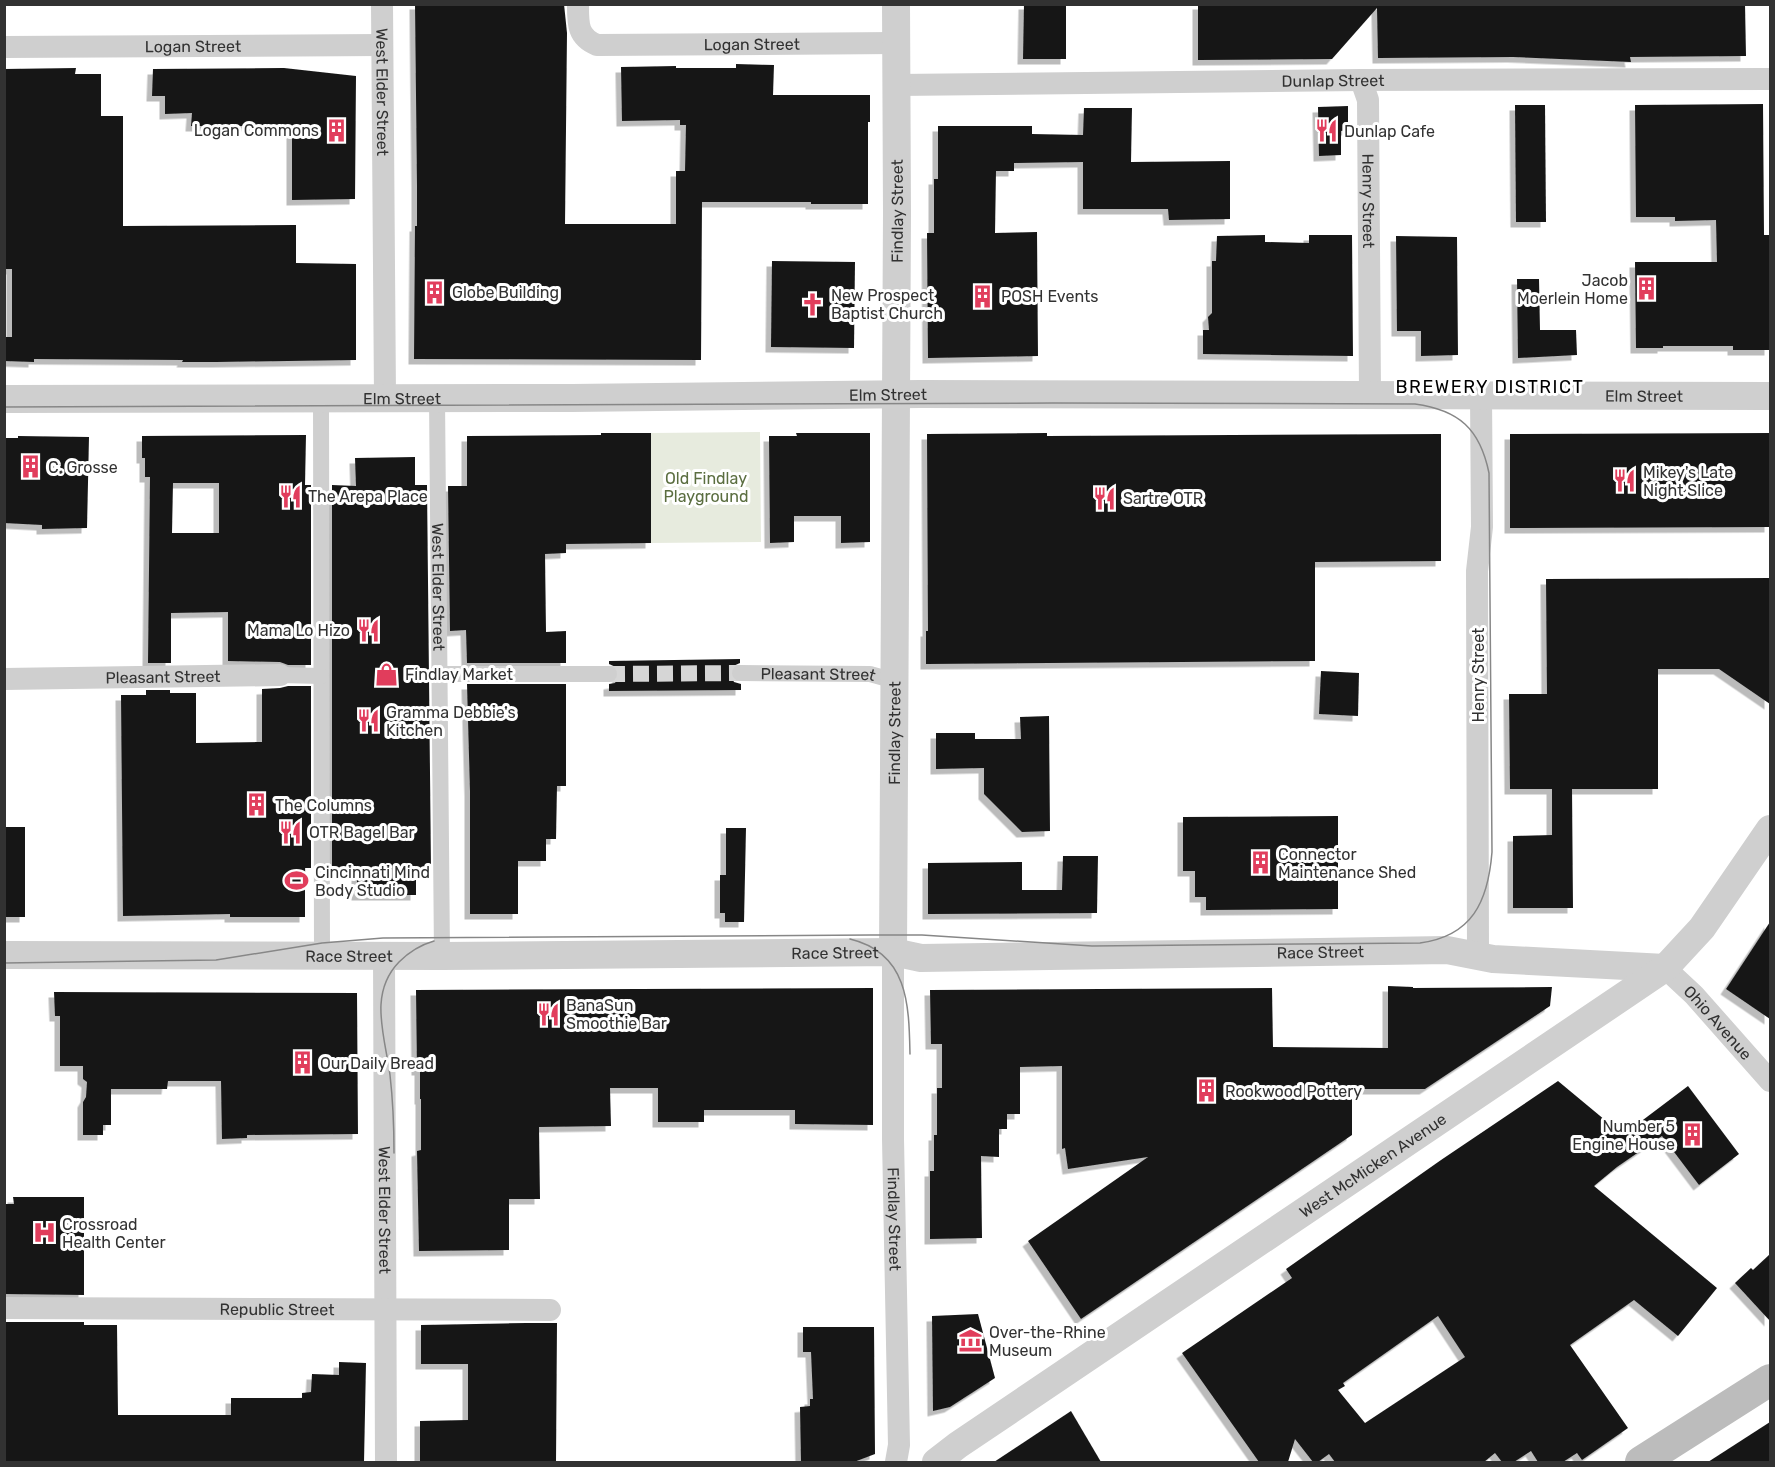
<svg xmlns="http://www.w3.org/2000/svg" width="1775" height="1467" viewBox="0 0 1775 1467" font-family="Rubik,sans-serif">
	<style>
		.green { fill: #e7ebde }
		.building { fill: #191919; fill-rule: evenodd; filter: url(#shadow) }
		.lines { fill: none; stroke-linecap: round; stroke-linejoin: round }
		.pedestrian-tunnel { stroke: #d6d6d6; stroke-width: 16; stroke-dasharray: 16 8; stroke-linecap: butt }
		.pedestrian { stroke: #cfcfcf; stroke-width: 16 }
		.minor { stroke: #cfcfcf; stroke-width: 22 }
		.tertiary { stroke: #cfcfcf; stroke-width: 28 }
		.secondary { stroke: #bcbcbc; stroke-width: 32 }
		.tram { stroke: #878787; stroke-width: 1.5 }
		.labels { text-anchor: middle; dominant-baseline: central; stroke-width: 6; stroke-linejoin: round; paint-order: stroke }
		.street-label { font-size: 16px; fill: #323232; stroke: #fff }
		.poi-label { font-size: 16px; fill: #323232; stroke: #fff; text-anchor: start }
		.park-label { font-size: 16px; fill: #5b6e40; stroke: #fff }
		.neighbourhood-label { font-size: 18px; letter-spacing: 1.5px; fill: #000; stroke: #fff }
	</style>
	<defs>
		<filter id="shadow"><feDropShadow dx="-5.5" dy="5.5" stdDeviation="0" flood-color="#0004"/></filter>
	</defs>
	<rect width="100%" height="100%" fill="#fff"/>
	<path class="green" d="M760,432L761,542L651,543V433Z"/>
	<g class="building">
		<path d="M415,4H564L567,33L565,224H676V171H685L686,125H680V120L622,121L621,67L676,66V68H736V64L774,65L773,95H870V122H868V204H811V202H702L701,360L414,359L415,226H417V186Z"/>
		<path d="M1024,4H1066V59H1023Z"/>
		<path d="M1198,4H1745L1746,56L1630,57L1631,62L1513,57L1378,58L1377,8L1332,59L1198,60Z"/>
		<path d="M76,68L75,74H101V116H123V226L296,225V263L356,264V360L216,362H182L183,360L34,359V362L4,361V337H12V269H4V69Z"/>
		<path d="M284,68L356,76L355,199L292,200V126H191L192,113L165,114V96H152L153,69Z"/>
		<path d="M1763,104L1764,235H1770V350H1733V346H1663V348H1636L1635,262H1717L1716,220L1675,221V217H1636L1635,105Z"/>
		<path d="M1515,105H1545L1546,222H1516Z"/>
		<path d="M1348,106V130L1341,131V155L1319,156L1318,107Z"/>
		<path d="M1084,108H1132L1131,162L1230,161V219L1169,220L1168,209H1083V162L1014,163V171H996L995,233L1037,232L1038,356L928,358L927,233H934V179H938V126H1032V134L1083,135Z"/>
		<path d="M1265,235V242L1309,243V235H1352L1353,356L1203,354V330H1209L1208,317L1212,313V261H1216L1217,236Z"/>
		<path d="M1396,236L1457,237L1458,355L1421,356V331H1397Z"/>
		<path d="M772,261L855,262L854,348L771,347Z"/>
		<path d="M1517,279H1539L1540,330H1576L1577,355L1518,358Z"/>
		<path d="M601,433H651V543L566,544V553L545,554L546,632L566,631V663H467L466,630L450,631L448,486H467V436L601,435Z"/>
		<path d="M796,433H870V542L841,543V516H794V542L770,543L769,436H797Z"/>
		<path d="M1047,433V436L1441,434V561L1315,562V661L926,664V631H928L927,434Z"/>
		<path d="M1770,433V527L1510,528V434Z"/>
		<path d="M306,435L305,485H311V665H288L280,662L228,661V612L171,613V663H148L150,477H145V458H142V436ZM173,483H219V533H172Z"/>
		<path d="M18,436L89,437L87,528L42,529V525L4,523V438H18Z"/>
		<path d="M415,457V485H427L431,868H416V895H357V868H332V485L356,486L355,458Z"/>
		<path d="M1770,578V704L1719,669H1658V789H1572L1573,908H1513V836L1552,835V789H1510L1509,694H1547L1546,579Z"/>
		<path d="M740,659V663L731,667L730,674L734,682L741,684V690L609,691V684L615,683L619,675L618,668L609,664V661Z"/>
		<path d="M1321,671L1359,673L1358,716L1319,714Z"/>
		<path d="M467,684H566V786H557L556,839H546V861H518V914H470V791Z"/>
		<path d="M288,686H311V868H305V917H230V914L123,916L121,695H146V690H170V693H196V743L262,742V689L280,688Z"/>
		<path d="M1049,716L1050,831L1022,832L984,794V768L936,769V733H975V739H1021L1020,717Z"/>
		<path d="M1338,816V909L1206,910V897H1195V871H1183V817Z"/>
		<rect x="4" y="827" width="21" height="90"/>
		<path d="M726,828H746L744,922H725V913H720V875H726Z"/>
		<path d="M1063,856H1098L1097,913L928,914V863L1022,862V890H1062Z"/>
		<path d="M1770,922V1019L1726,989Z"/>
		<path d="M1388,986L1413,987V988L1552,987L1550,1006L1425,1089H1352V1135L1081,1319L1028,1241L1148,1157L1068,1169L1065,1148L1062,1149V1066L1020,1067V1114H1007V1129H999V1157L981,1156L982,1238L930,1239V1171H934V1135H937V1088H942V1044H931L930,990L1272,988L1273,1047L1388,1048Z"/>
		<path d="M873,988V1125L795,1124V1110H704V1122H658V1088H610L611,1126L539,1127L540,1199H509V1250L419,1251L417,1151L421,1150V1099H420V1070H417L416,990Z"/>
		<path d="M54,992L357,993L358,1134L247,1135V1138L222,1139L221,1081H168L167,1089H111V1125H103V1135H83V1102L86,1097L87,1082L83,1079V1066H60V1016H55Z"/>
		<path d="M1558,1081L1623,1135L1688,1086L1739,1154L1699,1185L1662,1136L1617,1167L1594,1186L1717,1288L1678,1336L1634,1300L1570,1345L1628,1428L1582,1460L1577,1453L1563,1462H1538L1531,1451L1514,1462H1502L1495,1453L1484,1462H1335L1329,1454L1318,1462H1313L1295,1439L1288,1462H1259L1182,1353L1292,1278L1286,1269L1441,1160ZM1438,1316L1465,1357L1365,1423L1338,1390L1345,1386L1343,1383Z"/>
		<path d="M13,1197H84V1295L4,1294V1204H14Z"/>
		<path d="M1770,1254V1321L1735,1283L1751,1268L1753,1270Z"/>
		<path d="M978,1314L995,1378L950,1407L933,1411L932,1316Z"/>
		<path d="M4,1322H84V1325H117L118,1415H231V1398H302V1393L311,1392L312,1374L339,1375V1362L366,1363L364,1462H4Z"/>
		<path d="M527,1323H557L556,1462H420V1421L468,1420V1364H421V1325Z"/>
		<path d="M803,1327H874L875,1454L854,1462H801L800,1407L810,1406V1399H813L811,1352H803Z"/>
		<path d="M1071,1411L1101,1462H994Z"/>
		<path d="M1770,1422V1462H1708Z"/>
	</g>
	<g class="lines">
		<path class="pedestrian-tunnel" d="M609,674L740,673"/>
		<g class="pedestrian">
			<path d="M321,398L322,956"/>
			<path id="s1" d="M437,398L442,956"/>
			<path id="s2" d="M740,673L870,674L895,681"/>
			<path d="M439,674H609"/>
			<path d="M280,675L321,676"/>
		</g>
		<g class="minor">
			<path id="s3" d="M382,4L385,398"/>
			<path id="s4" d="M578,4C578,23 577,37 597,45L896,43"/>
			<path id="s5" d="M4,47L382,45"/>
			<path id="s6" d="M1361,80L1368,100L1370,394"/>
			<path id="s7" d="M897,85L1361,80L1770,79"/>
			<path id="s8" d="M4,679L280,675"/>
			<path id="s9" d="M893,952V1139L899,1445L896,1462"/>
			<path d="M1478,955L1477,571L1482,527L1481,394"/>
			<path id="s10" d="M384,956L386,1462"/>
			<path id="s11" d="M1665,968L1694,995L1770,1081"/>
			<path id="s12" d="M4,1308L550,1310"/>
		</g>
		<g class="tertiary">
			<path id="s13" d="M4,399L572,398L920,394L1770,396"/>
			<path id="s14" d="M893,952L897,213L896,4"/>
			<path id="s15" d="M4,955L442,956L893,952L921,958L1447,950L1493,959L1665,968"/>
			<path id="s16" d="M936,1462L958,1445L1665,968L1702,928L1770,829"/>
		</g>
		<path class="secondary" d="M1641,1462L1770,1380"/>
		<g class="tram">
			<path d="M4,407L1053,403L1415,404C1459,410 1480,429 1489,473L1492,852C1488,902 1472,936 1420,943L1092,946L922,935H871L383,938L322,943L216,960L4,963"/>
			<path d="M850,939C908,953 909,1004 910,1054"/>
			<path d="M394,1153C394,1127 393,1101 390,1075C385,1036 368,994 399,962C409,952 420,945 434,941"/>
		</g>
	</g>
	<defs>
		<symbol id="building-bare" viewBox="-9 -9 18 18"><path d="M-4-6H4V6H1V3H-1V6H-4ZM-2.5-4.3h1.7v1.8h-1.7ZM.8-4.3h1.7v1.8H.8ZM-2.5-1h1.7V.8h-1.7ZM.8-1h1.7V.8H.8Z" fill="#e13d5c" stroke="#fff" stroke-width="2.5" paint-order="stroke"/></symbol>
		<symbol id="restaurant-bare" viewBox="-9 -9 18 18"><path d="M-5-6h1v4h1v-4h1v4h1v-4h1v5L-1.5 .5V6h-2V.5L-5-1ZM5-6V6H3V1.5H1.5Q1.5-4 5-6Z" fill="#e13d5c" stroke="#fff" stroke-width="2.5" paint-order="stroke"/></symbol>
		<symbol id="church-bare" viewBox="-9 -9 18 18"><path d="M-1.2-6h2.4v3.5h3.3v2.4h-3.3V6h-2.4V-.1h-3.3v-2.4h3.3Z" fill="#e13d5c" stroke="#fff" stroke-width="2.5" paint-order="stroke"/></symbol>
		<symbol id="shop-bare" viewBox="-9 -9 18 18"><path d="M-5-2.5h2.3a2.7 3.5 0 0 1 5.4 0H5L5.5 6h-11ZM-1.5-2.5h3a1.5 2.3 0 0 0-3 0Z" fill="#e13d5c" stroke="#fff" stroke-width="2.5" paint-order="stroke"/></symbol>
		<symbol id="stadium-bare" viewBox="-9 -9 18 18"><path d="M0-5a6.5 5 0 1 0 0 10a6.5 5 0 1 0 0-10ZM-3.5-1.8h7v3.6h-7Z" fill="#e13d5c" stroke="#fff" stroke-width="2.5" paint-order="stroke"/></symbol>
		<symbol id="hospital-bare" viewBox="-9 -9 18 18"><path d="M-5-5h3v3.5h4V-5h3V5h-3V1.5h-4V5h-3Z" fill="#e13d5c" stroke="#fff" stroke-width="2.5" paint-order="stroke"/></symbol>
		<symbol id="museum-bare" viewBox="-9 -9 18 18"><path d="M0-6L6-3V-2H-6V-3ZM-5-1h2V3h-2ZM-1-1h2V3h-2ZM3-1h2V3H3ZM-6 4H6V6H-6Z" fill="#e13d5c" stroke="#fff" stroke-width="2.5" paint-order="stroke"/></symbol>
	</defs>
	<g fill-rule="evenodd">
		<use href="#building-bare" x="320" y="114" width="33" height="33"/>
		<use href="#restaurant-bare" x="1310" y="114" width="33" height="33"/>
		<use href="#building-bare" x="1630" y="272" width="33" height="33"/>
		<use href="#building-bare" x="418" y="276" width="33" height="33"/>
		<use href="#building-bare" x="966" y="280" width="33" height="33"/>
		<use href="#church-bare" x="796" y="288" width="33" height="33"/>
		<use href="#building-bare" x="14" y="450" width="33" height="33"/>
		<use href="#restaurant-bare" x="1608" y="464" width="33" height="33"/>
		<use href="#restaurant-bare" x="274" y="480" width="33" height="33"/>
		<use href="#restaurant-bare" x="1088" y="482" width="33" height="33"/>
		<use href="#restaurant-bare" x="352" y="614" width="33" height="33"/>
		<use href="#shop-bare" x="370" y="658" width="33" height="33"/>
		<use href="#restaurant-bare" x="352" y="704" width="33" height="33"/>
		<use href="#building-bare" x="240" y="788" width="33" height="33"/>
		<use href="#restaurant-bare" x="274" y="816" width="33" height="33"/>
		<use href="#building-bare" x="1244" y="846" width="33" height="33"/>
		<use href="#stadium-bare" x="280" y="864" width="33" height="33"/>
		<use href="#restaurant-bare" x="532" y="998" width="33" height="33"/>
		<use href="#building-bare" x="286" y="1046" width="33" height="33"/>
		<use href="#building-bare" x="1190" y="1074" width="33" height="33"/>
		<use href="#building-bare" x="1676" y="1118" width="33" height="33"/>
		<use href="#hospital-bare" x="28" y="1216" width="33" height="33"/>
		<use href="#museum-bare" x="954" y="1324" width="33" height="33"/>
	</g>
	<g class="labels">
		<g class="street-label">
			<text stroke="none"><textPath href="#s4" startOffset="204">Logan Street</textPath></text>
			<text stroke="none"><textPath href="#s5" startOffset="189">Logan Street</textPath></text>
			<text stroke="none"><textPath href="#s7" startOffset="436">Dunlap Street</textPath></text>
			<text stroke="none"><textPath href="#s3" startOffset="88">West Elder Street</textPath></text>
			<text stroke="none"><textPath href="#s6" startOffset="122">Henry Street</textPath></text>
			<text stroke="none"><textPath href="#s14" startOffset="741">Findlay Street</textPath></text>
			<text stroke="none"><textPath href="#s13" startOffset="884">Elm Street</textPath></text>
			<text stroke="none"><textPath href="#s13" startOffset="1640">Elm Street</textPath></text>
			<text stroke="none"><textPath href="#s13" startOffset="398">Elm Street</textPath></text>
			<text stroke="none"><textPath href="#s1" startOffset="189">West Elder Street</textPath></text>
			<text stroke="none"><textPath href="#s2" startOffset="78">Pleasant Street</textPath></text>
			<text transform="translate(1478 675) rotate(-90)">Henry Street</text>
			<text stroke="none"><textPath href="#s8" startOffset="159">Pleasant Street</textPath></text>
			<text stroke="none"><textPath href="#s14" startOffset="219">Findlay Street</textPath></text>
			<text stroke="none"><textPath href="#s15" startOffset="1317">Race Street</textPath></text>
			<text stroke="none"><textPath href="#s15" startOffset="831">Race Street</textPath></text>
			<text stroke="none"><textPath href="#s15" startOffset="345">Race Street</textPath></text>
			<text stroke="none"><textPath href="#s11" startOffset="76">Ohio Avenue</textPath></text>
			<text stroke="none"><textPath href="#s16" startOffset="528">West McMicken Avenue</textPath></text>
			<text stroke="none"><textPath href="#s10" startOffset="254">West Elder Street</textPath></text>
			<text stroke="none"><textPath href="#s9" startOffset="267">Findlay Street</textPath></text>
			<text stroke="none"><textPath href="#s12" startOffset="273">Republic Street</textPath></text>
		</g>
		<g class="poi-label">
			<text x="319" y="130" text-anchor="end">Logan Commons</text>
			<text x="1344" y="131">Dunlap Cafe</text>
			<text x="1628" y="280" text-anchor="end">Jacob<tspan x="1628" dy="18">Moerlein Home</tspan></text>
			<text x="452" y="292">Globe Building</text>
			<text x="831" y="295">New Prospect<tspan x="831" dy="18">Baptist Church</tspan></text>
			<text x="1001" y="296">POSH Events</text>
			<text x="48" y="467">C. Grosse</text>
			<text x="1643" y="472">Mikey's Late<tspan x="1643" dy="18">Night Slice</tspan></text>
			<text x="308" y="496">The Arepa Place</text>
			<text x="1123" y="498">Sartre OTR</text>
			<text x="350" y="630" text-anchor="end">Mama Lo Hizo</text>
			<text x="405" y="674">Findlay Market</text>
			<text x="386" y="712">Gramma Debbie's<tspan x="386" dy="18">Kitchen</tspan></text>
			<text x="275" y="805">The Columns</text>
			<text x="309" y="832">OTR Bagel Bar</text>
			<text x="1278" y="854">Connector<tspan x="1278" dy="18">Maintenance Shed</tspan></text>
			<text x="315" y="872">Cincinnati Mind<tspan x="315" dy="18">Body Studio</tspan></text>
			<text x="566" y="1005">BanaSun<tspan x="566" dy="18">Smoothie Bar</tspan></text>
			<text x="320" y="1063">Our Daily Bread</text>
			<text x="1225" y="1091">Rookwood Pottery</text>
			<text x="1675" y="1126" text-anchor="end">Number 5<tspan x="1675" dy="18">Engine House</tspan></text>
			<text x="62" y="1224">Crossroad<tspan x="62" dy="18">Health Center</tspan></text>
			<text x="989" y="1332">Over-the-Rhine<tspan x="989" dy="18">Museum</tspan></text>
		</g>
		<g class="park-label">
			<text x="706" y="478">Old Findlay<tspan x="706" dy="18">Playground</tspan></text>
		</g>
		<g class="neighbourhood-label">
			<text x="1490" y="387">BREWERY DISTRICT</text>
		</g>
	</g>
	<rect width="1775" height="1467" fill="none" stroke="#323232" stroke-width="12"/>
</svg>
